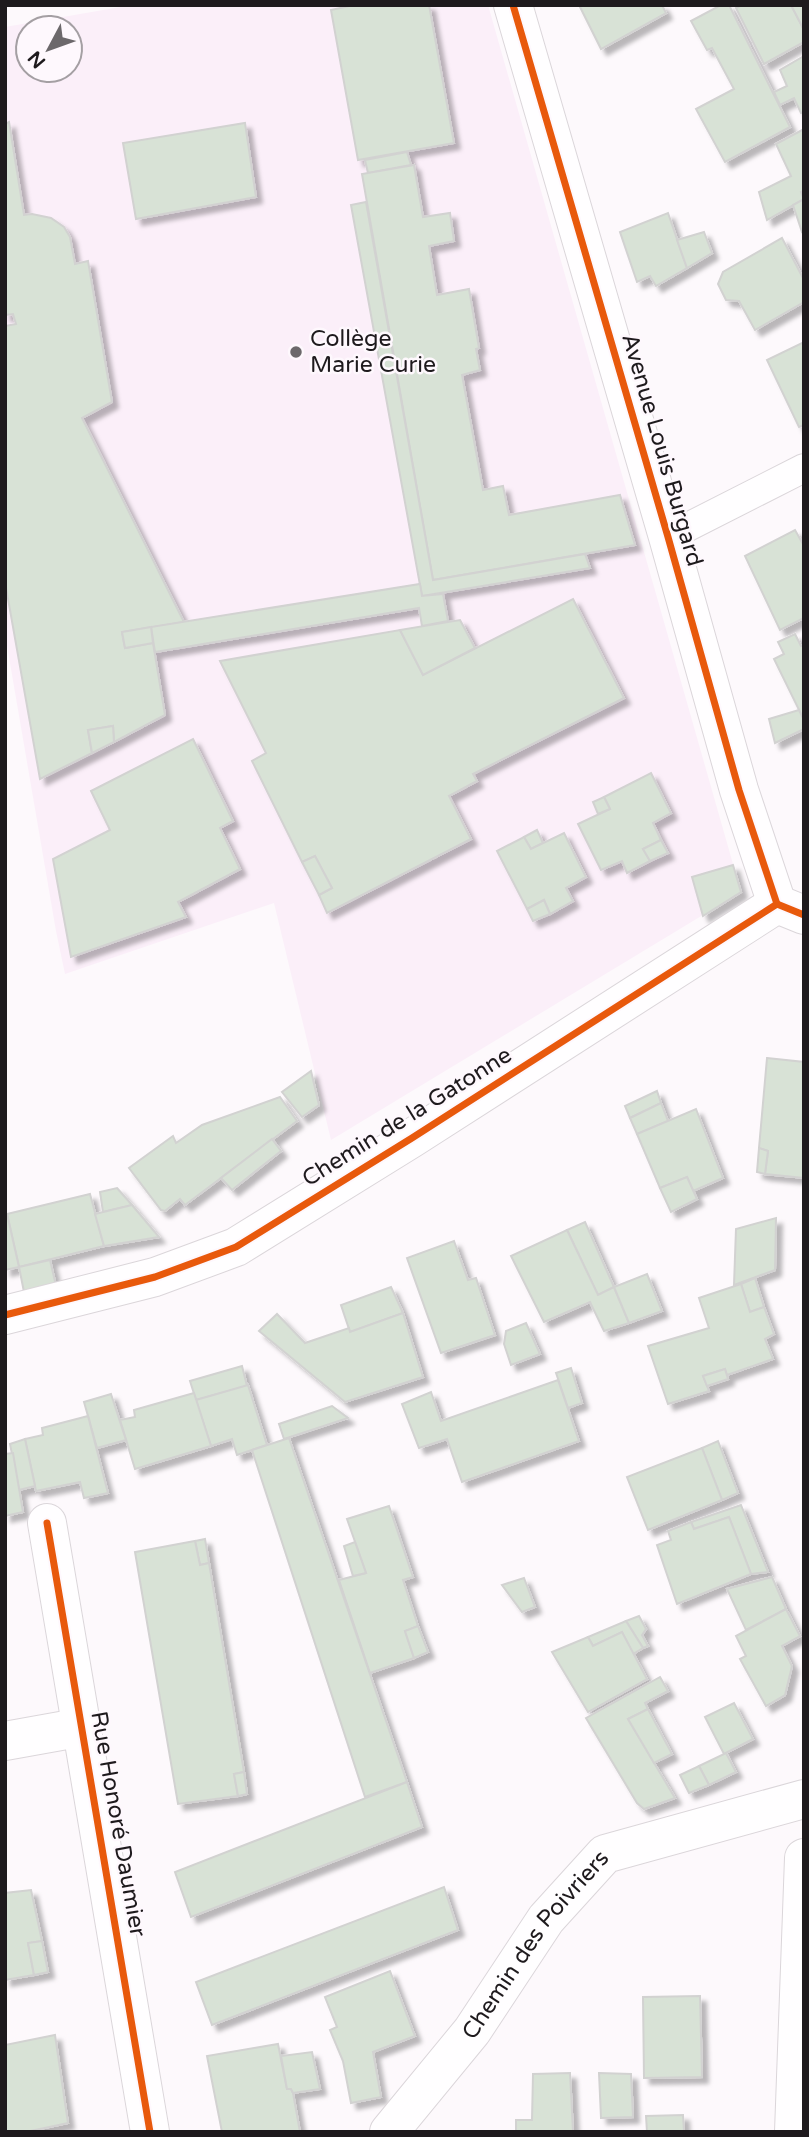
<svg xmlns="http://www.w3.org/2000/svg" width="809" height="2137" viewBox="0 0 809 2137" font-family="'Varela Round',sans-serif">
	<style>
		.built { fill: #fbeff9; fill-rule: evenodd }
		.building { fill: #d8e2d6; stroke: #d2d2d1; stroke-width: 2; filter: url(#shadow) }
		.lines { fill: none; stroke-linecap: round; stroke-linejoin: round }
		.lane-casing { stroke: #dbd6da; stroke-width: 30 }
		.street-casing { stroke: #dbd6da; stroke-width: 40 }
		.lane { stroke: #fffeff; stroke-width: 28 }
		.street { stroke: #fffeff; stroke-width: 38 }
		.cycleway-casing { stroke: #fef8fd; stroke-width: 11 }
		.cycleway { stroke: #e8590c; stroke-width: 7 }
		.poi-dot { fill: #6c686b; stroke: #fef8fd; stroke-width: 2.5 }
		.labels { text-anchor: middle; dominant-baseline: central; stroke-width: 5; stroke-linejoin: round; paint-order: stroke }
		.poi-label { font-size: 23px; fill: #1e1a1d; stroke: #fef8fd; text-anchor: start }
		.street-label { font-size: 23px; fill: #1e1a1d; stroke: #fef8fd }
	</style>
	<defs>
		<filter id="shadow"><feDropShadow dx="6" dy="6" stdDeviation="2" flood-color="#0004"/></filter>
	</defs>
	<rect width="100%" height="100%" fill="#fdf9fc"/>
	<path class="built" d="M132,5H488L741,892L331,1140L274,903L65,974L56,931L5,634V27ZM28,28H70V70H28Z"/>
	<g class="building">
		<path d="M354,5H429L454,143L358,160L331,10Z"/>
		<path d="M579,5H662L666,13L601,49Z"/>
		<path d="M721,5H729L790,127L725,162L696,109L734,89L712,48L707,50L691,21Z"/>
		<path d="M742,5H791L804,30V42L764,64L736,8Z"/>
		<path d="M791,5H804V30Z"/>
		<path d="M804,56V112L801,113L794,98L780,105L774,92L787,86L780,70Z"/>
		<path d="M9,122L24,215L32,214L51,218L64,227L70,237L75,264L88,261L112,402L82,418L184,622L122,632L125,648L153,643L165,715L114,742L113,726L88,730L92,753L40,779L5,582V326L16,324L13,314L5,315V124Z"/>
		<path d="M245,123L256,197L136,219L123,143Z"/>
		<path d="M804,129V190L801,192L804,199L767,220L759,192L791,176L776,144Z"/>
		<path d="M407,152L411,165L368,173L365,160Z"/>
		<path d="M414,165L423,217L450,213L454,241L429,246L437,295L469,289L479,348L476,349L480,370L462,375L483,490L503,486L509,515L620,495L635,545L433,580L362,174Z"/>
		<path d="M804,199V231L802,232L793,205Z"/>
		<path d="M366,202L433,580L585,554L590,568L422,596L351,205Z"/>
		<path d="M668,213L687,268L656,286L650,276L637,282L620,232Z"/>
		<path d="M704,232L712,253L687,268L677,240Z"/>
		<path d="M782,238L804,280V302L755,330L739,301L726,300L718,284L723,272Z"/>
		<path d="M804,342V425L799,427L767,360Z"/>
		<path d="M795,530L804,546V618L780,630L745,556Z"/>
		<path d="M420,584L422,596L443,594L448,621L422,626L419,608L155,652L151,627Z"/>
		<path d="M573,599L624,698L473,774L477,781L449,796L471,839L327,913L319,895L332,888L315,856L302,862L252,761L266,753L220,661L400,630L423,675Z"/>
		<path d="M460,620L475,648L423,675L400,630Z"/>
		<path d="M151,627L153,643L125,648L122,632Z"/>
		<path d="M795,634L801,646L804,645V720L774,659L784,654L778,642Z"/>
		<path d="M799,710L804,720V729L775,743L769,719Z"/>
		<path d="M113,726L114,742L92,753L88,730Z"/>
		<path d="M193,739L233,821L220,828L240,869L178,902L186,917L71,957L53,859L110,830L91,791Z"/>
		<path d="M651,773L671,813L653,823L661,840L643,849L650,861L627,873L622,861L601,870L578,824L610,809L604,797Z"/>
		<path d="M604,797L610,809L598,814L593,802Z"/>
		<path d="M537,830L543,843L531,849L524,837Z"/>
		<path d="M564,833L586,877L566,888L573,901L550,914L544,900L527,909L497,851L524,837L531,849Z"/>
		<path d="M661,840L668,853L650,861L643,849Z"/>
		<path d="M315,856L332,888L319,895L302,862Z"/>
		<path d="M733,865L741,892L703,916L692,877Z"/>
		<path d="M544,900L550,914L533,921L527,909Z"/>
		<path d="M767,1058L804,1062V1178L765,1174L768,1151L759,1148Z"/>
		<path d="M311,1071L319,1105L302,1117L282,1092Z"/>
		<path d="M657,1091L661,1103L630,1118L625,1106Z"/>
		<path d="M280,1097L297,1121L185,1205L180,1199L165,1211L161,1210L129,1168L173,1136L176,1143L202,1125Z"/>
		<path d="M661,1103L668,1121L637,1134L630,1118Z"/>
		<path d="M696,1109L723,1178L693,1191L687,1177L660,1188L637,1134Z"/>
		<path d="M272,1139L281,1151L232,1190L221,1178Z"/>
		<path d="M759,1148L768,1151L765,1174L757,1172Z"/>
		<path d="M687,1177L697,1199L671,1212L660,1188Z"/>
		<path d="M117,1188L132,1205L103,1212L100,1192Z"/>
		<path d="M90,1194L104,1246L19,1267L7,1214Z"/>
		<path d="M132,1205L159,1237L104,1246L95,1214Z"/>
		<path d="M5,1214H7L19,1267L5,1270Z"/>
		<path d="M776,1218L775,1270L734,1285L736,1229Z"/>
		<path d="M585,1222L614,1287L598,1295L567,1230Z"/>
		<path d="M567,1230L598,1295L614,1287L629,1323L604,1331L590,1302L544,1322L511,1256Z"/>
		<path d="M454,1241L468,1280L476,1278L495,1335L441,1353L407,1258Z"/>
		<path d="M50,1260L57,1290L25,1297L19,1267Z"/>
		<path d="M647,1274L662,1311L629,1323L614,1287Z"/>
		<path d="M755,1278L764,1307L750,1312L741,1284Z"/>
		<path d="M741,1284L750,1312L764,1307L774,1334L765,1339L773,1359L727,1375L725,1369L703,1376L709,1391L668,1404L648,1346L709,1328L699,1298Z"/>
		<path d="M391,1287L403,1313L350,1332L341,1305Z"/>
		<path d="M403,1313L423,1377L345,1402L259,1331L277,1314L305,1343L349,1328L350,1332Z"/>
		<path d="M526,1323L540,1354L511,1365L504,1344L506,1331Z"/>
		<path d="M242,1366L247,1386L196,1400L190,1381Z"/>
		<path d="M571,1368L582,1403L568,1408L556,1373Z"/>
		<path d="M725,1369L728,1379L707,1386L703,1376Z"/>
		<path d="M558,1380L579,1441L462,1482L447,1439L419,1448L402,1404L431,1392L441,1421Z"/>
		<path d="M248,1385L267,1445L237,1455L232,1439L211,1446L196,1400Z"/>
		<path d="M194,1393L211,1446L135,1469L120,1420L135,1417L134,1410Z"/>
		<path d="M111,1394L126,1440L97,1448L84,1402Z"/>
		<path d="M332,1406L348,1418L284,1439L279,1424Z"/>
		<path d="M88,1416L108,1493L84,1498L80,1482L36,1491L25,1439L43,1435L42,1428Z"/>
		<path d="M289,1438L407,1782L365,1797L252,1450Z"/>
		<path d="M25,1439L35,1486L19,1490L10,1444Z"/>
		<path d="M718,1441L738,1493L722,1500L702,1448Z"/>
		<path d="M702,1448L722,1500L648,1530L627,1477Z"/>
		<path d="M13,1453L23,1512L5,1516V1454Z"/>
		<path d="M741,1505L768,1572L751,1574L729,1517L694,1529L691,1522Z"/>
		<path d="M389,1506L413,1577L403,1580L418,1626L405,1631L414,1658L370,1673L339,1580L366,1573L347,1519Z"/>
		<path d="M729,1517L751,1574L677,1604L657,1545L671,1540L668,1531L691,1522L694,1529Z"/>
		<path d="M205,1539L209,1563L200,1565L195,1541Z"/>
		<path d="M195,1541L200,1565L209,1563L244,1772L234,1774L238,1796L178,1804L135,1552Z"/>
		<path d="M355,1542L366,1573L353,1576L344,1546Z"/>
		<path d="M772,1577L786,1609L746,1630L727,1589Z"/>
		<path d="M524,1578L535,1607L522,1612L502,1585Z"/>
		<path d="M786,1609L800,1636L782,1646L792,1666L785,1695L766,1706L740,1659L746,1656L736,1636Z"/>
		<path d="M639,1616L646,1629L642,1635L648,1646L643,1648L626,1621Z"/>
		<path d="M626,1621L643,1648L633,1654L622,1632L593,1646L588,1637Z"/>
		<path d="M418,1626L428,1652L414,1658L405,1631Z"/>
		<path d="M622,1632L647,1679L588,1712L552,1652L588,1637L593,1646Z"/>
		<path d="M660,1677L668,1691L645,1703L648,1709L628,1719L675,1798L644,1809L637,1803L586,1718Z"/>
		<path d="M734,1703L753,1739L724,1754L705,1717Z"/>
		<path d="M648,1709L672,1754L654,1763L628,1719Z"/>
		<path d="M726,1753L736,1772L709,1785L699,1766Z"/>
		<path d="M699,1766L709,1785L689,1793L680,1775Z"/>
		<path d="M244,1772L247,1794L238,1796L234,1774Z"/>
		<path d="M407,1782L422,1827L191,1917L175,1872Z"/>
		<path d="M444,1887L458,1930L212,2025L196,1982Z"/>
		<path d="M31,1890L42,1941L28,1943L34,1975L5,1980V1893Z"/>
		<path d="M42,1941L48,1972L34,1975L28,1943Z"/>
		<path d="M390,1971L415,2036L373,2052L381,2097L351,2103L343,2061L330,2030L337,2027L325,1997Z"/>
		<path d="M700,1996L702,2077L644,2078L643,1997Z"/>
		<path d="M55,2035L68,2123L26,2132H5V2045Z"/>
		<path d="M278,2044L287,2089H291L293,2093L300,2132H222L207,2056Z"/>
		<path d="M312,2052L320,2089L293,2093L291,2089H287L281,2056Z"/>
		<path d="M570,2073L573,2132H516V2120H532L533,2074Z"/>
		<path d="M599,2073L631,2074L633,2117L601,2118Z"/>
		<path d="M683,2115L684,2132H647L646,2116Z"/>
	</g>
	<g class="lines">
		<defs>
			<path id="lane" d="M668,537L804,468"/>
			<g id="street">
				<path d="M513,5L668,537L739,790L777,904"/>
				<path d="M5,1315L155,1277L236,1247L412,1138L777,904L804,915"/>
				<path d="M47,1523L150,2132"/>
				<path d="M5,1741L83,1727"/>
				<path id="s1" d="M389,2132L472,2031L546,1919L605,1854L804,1799"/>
				<path d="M794,2132L804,1858"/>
			</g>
		</defs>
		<use href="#lane" class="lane-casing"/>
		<use href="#street" class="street-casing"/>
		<use href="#lane" class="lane"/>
		<use href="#street" class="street"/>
		<defs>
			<g id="cycleway">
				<path d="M513,5L668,537L739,790L777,904"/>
				<path d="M5,1315L155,1277L236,1247L412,1138L777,904L804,915"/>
				<path d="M47,1523L150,2132"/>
			</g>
		</defs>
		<use href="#cycleway" class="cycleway-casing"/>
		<use href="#cycleway" class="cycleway"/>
	</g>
	<circle class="poi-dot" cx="296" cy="352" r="7"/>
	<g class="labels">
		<g class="poi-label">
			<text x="310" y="339">Collège<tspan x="310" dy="26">Marie Curie</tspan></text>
		</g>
		<g class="street-label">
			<text transform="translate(662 450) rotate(74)">Avenue Louis Burgard</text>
			<text transform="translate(407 1117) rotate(-32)">Chemin de la Gatonne</text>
			<text transform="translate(118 1824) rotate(80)">Rue Honoré Daumier</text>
			<text stroke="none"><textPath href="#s1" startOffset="238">Chemin des Poivriers</textPath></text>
		</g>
	</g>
	<rect width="809" height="2137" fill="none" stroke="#1e1a1d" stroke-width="14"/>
	<g transform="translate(49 49) rotate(229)"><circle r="33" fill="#fef8fd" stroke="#a49fa3" stroke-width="2"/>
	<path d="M0-5L12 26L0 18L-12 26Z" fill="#6c686b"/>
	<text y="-10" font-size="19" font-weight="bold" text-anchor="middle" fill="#1e1a1d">N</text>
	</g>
</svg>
